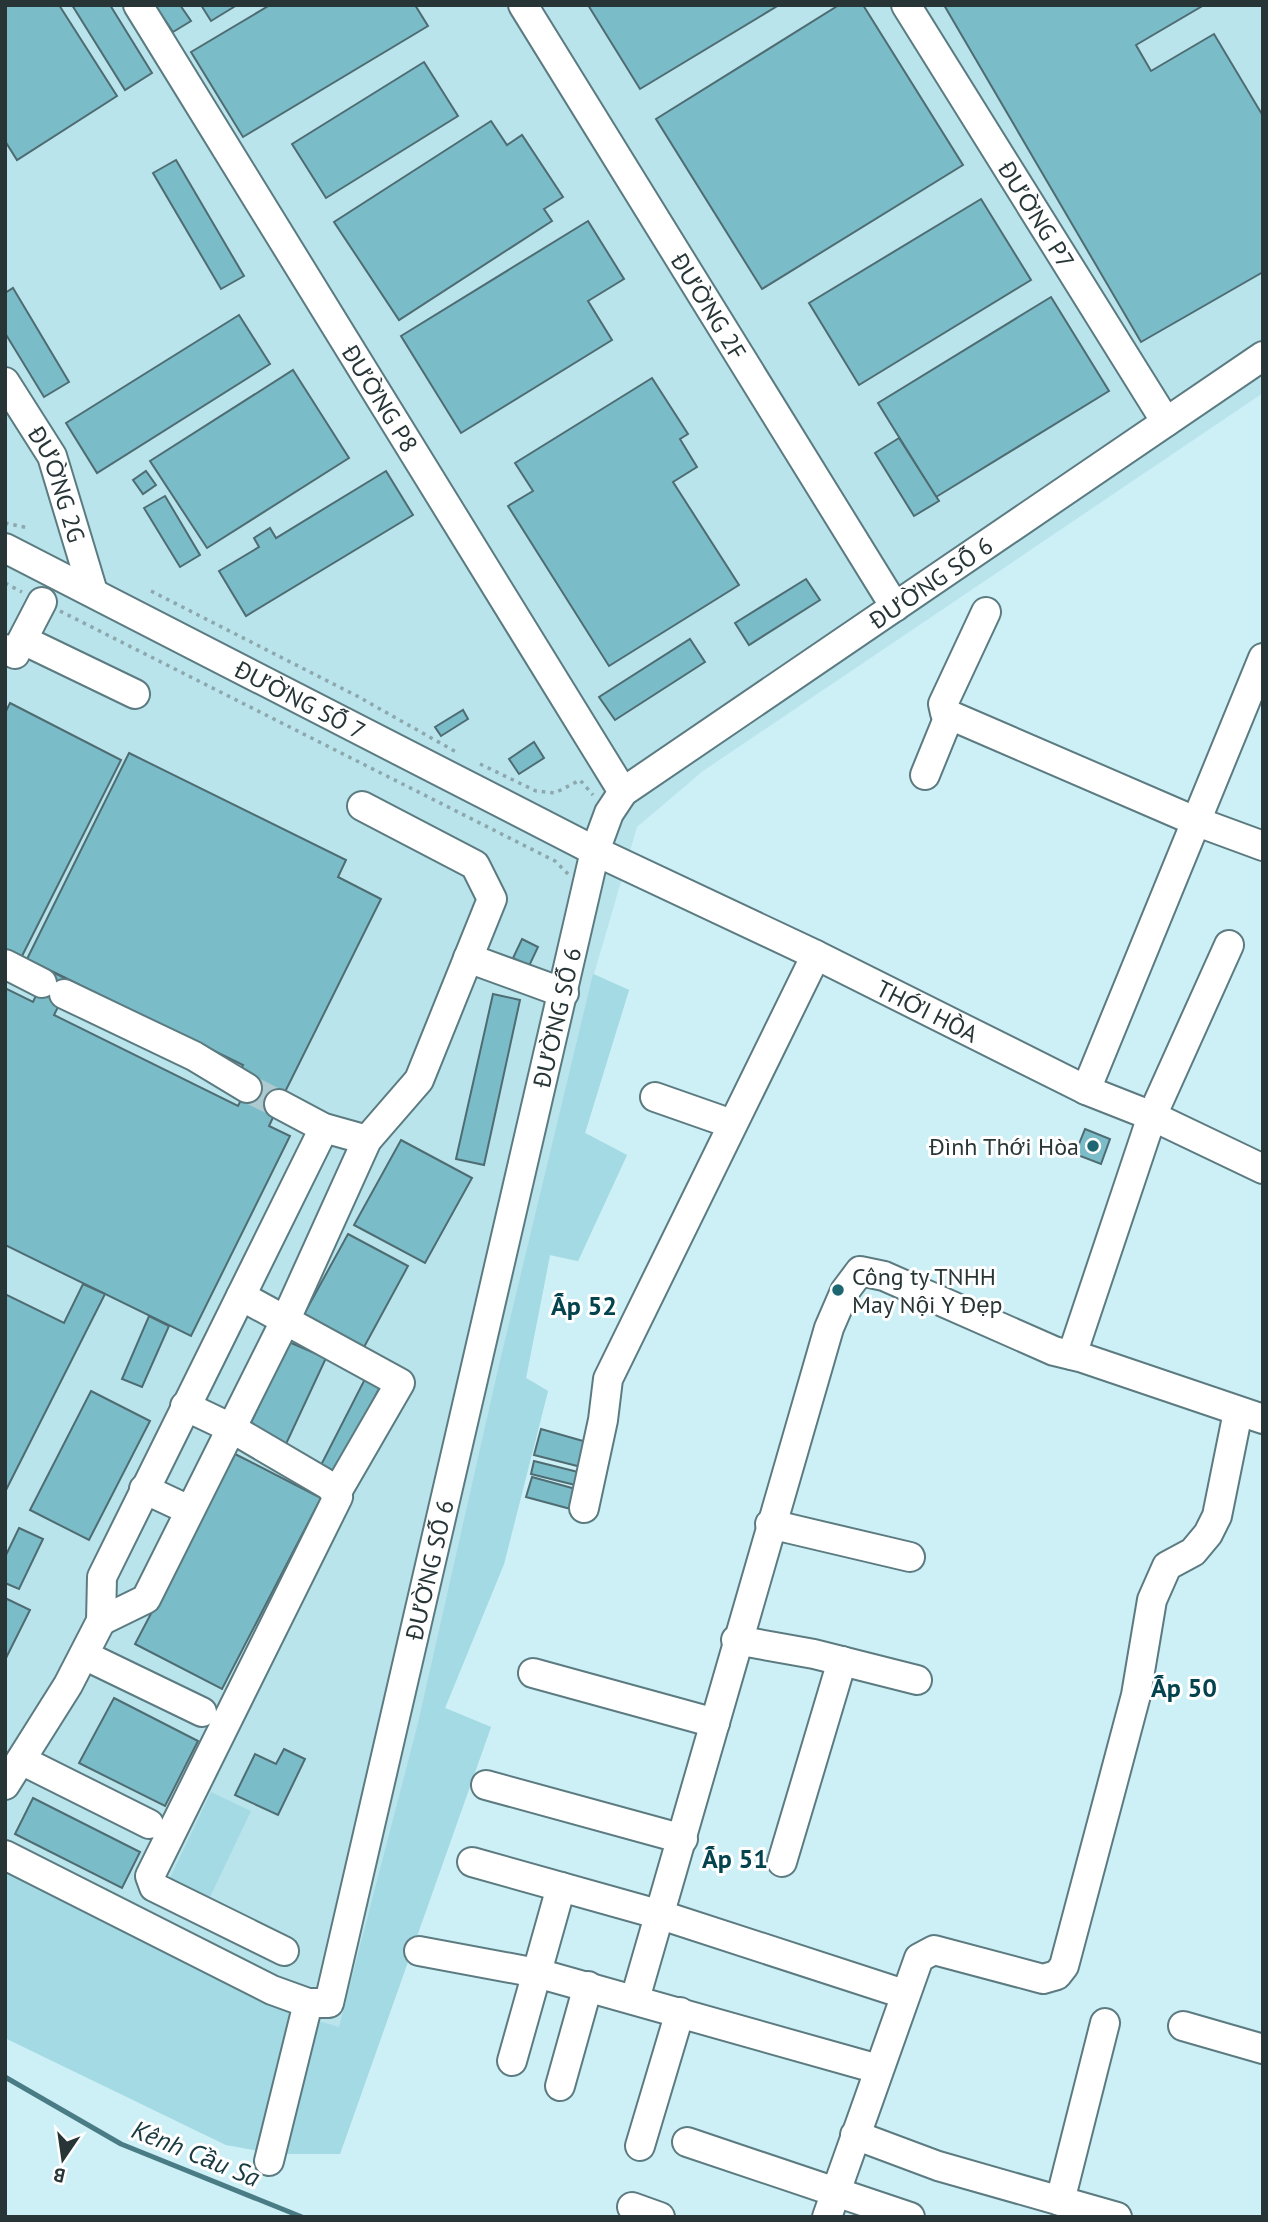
<svg xmlns="http://www.w3.org/2000/svg" width="1268" height="2222" viewBox="0 0 1268 2222" font-family="'PT Sans',sans-serif">
	<style>
		.built { fill: #b9e4ec }
		.green { fill: #a4dae4 }
		.lines { fill: none; stroke-linecap: round; stroke-linejoin: round }
		.stream { stroke: #4a7c85; stroke-width: 5 }
		.building { fill: #7abcc8; stroke: #4e6c72; stroke-width: 2 }
		.minor-tunnel { stroke: #accad0; stroke-width: 28; stroke-dasharray: 28 14; stroke-linecap: butt }
		.minor-casing { stroke: #5c7b81; stroke-width: 32 }
		.path { stroke: #8da7ac; stroke-width: 3.5; stroke-dasharray: 3.5 5; stroke-linecap: butt }
		.minor { stroke: #fff; stroke-width: 28 }
		.poi-dot { fill: #1d6773; stroke: #fff; stroke-width: 2.5 }
		.labels { text-anchor: middle; dominant-baseline: central; stroke-width: 6; stroke-linejoin: round; paint-order: stroke }
		.street-label { font-size: 24px; fill: #273537; stroke: #fff }
		.poi-label { font-size: 24px; fill: #273537; stroke: #fff; text-anchor: end }
		.neighbourhood-label { font-size: 26px; font-weight: bold; fill: #03434d; stroke: #fff }
		.water-label { font-size: 26px; font-style: italic; fill: #193a40; stroke: #fff }
	</style>
	<rect width="100%" height="100%" fill="#cdeff6"/>
	<path class="built" d="M5,5H1263V393L703,771L637,827L594,974L629,990L585,1133L627,1155L578,1261L550,1255L526,1378L548,1391L504,1564L445,1708L491,1727L340,2154L226,2145L5,2038Z"/>
	<g class="green">
		<path d="M593,974L629,990L585,1133L627,1155L578,1261L550,1255L526,1378L548,1391L504,1564L445,1708L491,1727L340,2154H275L226,2145L5,2038V1868L308,2018L339,2027L418,1723L499,1365Z"/>
		<path d="M211,1792L251,1811L209,1899L169,1880Z"/>
	</g>
	<g class="lines">
		<path class="stream" d="M5,2077L121,2144L302,2217"/>
	</g>
	<g class="building">
		<path d="M5,5H59L117,96L17,160L5,141Z"/>
		<path d="M72,5H110L152,73L125,90Z"/>
		<path d="M155,5H180L191,21L173,32Z"/>
		<path d="M201,5H237L211,21Z"/>
		<path d="M270,5H415L428,26L243,137L191,52Z"/>
		<path d="M588,5H779L640,89Z"/>
		<path d="M839,5H863L963,165L762,289L656,119Z"/>
		<path d="M944,5H1204L1136,45L1151,71L1214,34L1263,116V272L1141,342Z"/>
		<path d="M424,62L458,116L326,198L292,144Z"/>
		<path d="M491,121L507,145L522,135L563,197L544,209L552,221L399,320L334,222Z"/>
		<path d="M176,160L244,276L221,289L153,173Z"/>
		<path d="M981,199L1031,280L859,385L809,303Z"/>
		<path d="M588,221L624,279L588,301L612,340L461,433L401,336Z"/>
		<path d="M13,288L69,382L44,397L5,333V293Z"/>
		<path d="M1051,297L1109,391L936,497L878,403Z"/>
		<path d="M239,315L270,364L97,473L66,423Z"/>
		<path d="M293,370L349,458L207,548L150,461Z"/>
		<path d="M652,378L688,434L680,439L697,467L673,482L739,585L609,666L508,506L533,491L515,463Z"/>
		<path d="M899,438L939,501L914,516L875,453Z"/>
		<path d="M146,471L156,485L143,494L133,480Z"/>
		<path d="M386,471L413,515L246,616L219,571L259,547L254,538L270,528L276,538Z"/>
		<path d="M165,496L200,555L180,567L144,508Z"/>
		<path d="M806,579L820,600L749,645L735,623Z"/>
		<path d="M690,639L705,662L615,720L599,697Z"/>
		<path d="M10,703L121,760L21,958L5,949V713Z"/>
		<path d="M463,710L468,719L441,736L435,727Z"/>
		<path d="M534,742L544,758L519,774L509,759Z"/>
		<path d="M129,753L346,860L338,877L381,899L282,1098L238,1076L243,1065L27,959Z"/>
		<path d="M522,939L538,947L529,966L513,958Z"/>
		<path d="M48,970L71,981L54,1015L238,1106L250,1082L282,1098L269,1126L290,1136L191,1336L5,1245V988L33,1002Z"/>
		<path d="M493,994L520,1000L484,1165L456,1159Z"/>
		<path d="M1085,1129L1110,1139L1101,1164L1075,1154Z"/>
		<path d="M401,1140L472,1178L425,1263L354,1225Z"/>
		<path d="M348,1234L408,1266L363,1349L303,1316Z"/>
		<path d="M83,1284L105,1294L5,1492V1294L64,1323Z"/>
		<path d="M149,1316L169,1326L142,1387L122,1379Z"/>
		<path d="M289,1342L326,1358L286,1444L249,1427Z"/>
		<path d="M367,1375L382,1383L335,1474L320,1467Z"/>
		<path d="M91,1391L150,1421L89,1540L30,1510Z"/>
		<path d="M541,1429L590,1443L585,1468L534,1455Z"/>
		<path d="M235,1454L321,1498L222,1689L135,1644Z"/>
		<path d="M534,1461L586,1474L583,1487L531,1474Z"/>
		<path d="M532,1477L583,1491L578,1511L526,1497Z"/>
		<path d="M19,1528L43,1539L19,1589L5,1583V1557Z"/>
		<path d="M5,1598L30,1610L5,1660Z"/>
		<path d="M114,1698L198,1741L165,1806L79,1763Z"/>
		<path d="M284,1749L305,1759L278,1815L235,1795L255,1754L276,1764Z"/>
		<path d="M33,1798L140,1852L122,1888L15,1834Z"/>
	</g>
	<g class="lines">
		<path class="minor-tunnel" d="M247,1088L279,1104"/>
		<defs>
			<g id="minor">
				<path id="s1" d="M138,5L623,792"/>
				<path id="s2" d="M523,5L895,607"/>
				<path id="s3" d="M906,5L1166,422"/>
				<path id="s4" d="M5,382L52,456L93,592"/>
				<path id="s5" d="M5,548L595,851L816,955L1086,1090L1152,1116L1263,1169"/>
				<path d="M986,612L943,704L945,713L1195,821L1263,846"/>
				<path d="M23,640L135,694"/>
				<path d="M5,649L15,654L42,602"/>
				<path d="M925,775L949,716"/>
				<path d="M468,958L564,993"/>
				<path d="M5,964L42,983"/>
				<path d="M64,994L194,1056L247,1088"/>
				<path d="M1086,1090L1263,658"/>
				<path d="M655,1097L732,1124"/>
				<path d="M279,1104L324,1128L367,1140"/>
				<path d="M241,1296L400,1383L337,1492"/>
				<path d="M1072,1355L1152,1116L1229,945"/>
				<path d="M185,1406L231,1428L330,1486L338,1497L150,1876L154,1887L284,1951"/>
				<path d="M144,1489L189,1510"/>
				<path d="M584,1508L603,1420L608,1379L816,955"/>
				<path d="M770,1524L910,1557"/>
				<path d="M101,1621L146,1599L286,1319L367,1140L419,1080L492,899L475,865L362,806"/>
				<path d="M736,1640L814,1654L917,1680"/>
				<path d="M84,1655L202,1712"/>
				<path d="M533,1673L715,1723"/>
				<path d="M21,1760L149,1824"/>
				<path d="M5,1785L68,1685L101,1621L102,1577L324,1128"/>
				<path d="M486,1785L683,1839"/>
				<path id="s6" d="M5,1855L272,1990L308,2003H329L595,851L609,813L623,792L1263,356"/>
				<path d="M472,1862L661,1915L904,1994"/>
				<path d="M782,1862L842,1661"/>
				<path d="M419,1951L537,1973L878,2069"/>
				<path d="M635,1999L829,1328L845,1291L860,1271L884,1276L1054,1351L1083,1358L1263,1419"/>
				<path d="M1183,2026L1263,2049"/>
				<path d="M512,2061L561,1887"/>
				<path d="M560,2086L588,1986"/>
				<path d="M855,2135L938,2166L1117,2217"/>
				<path d="M687,2142L910,2217"/>
				<path d="M640,2146L680,2012"/>
				<path d="M269,2161L308,2003"/>
				<path d="M1060,2201L1105,2023"/>
				<path d="M632,2207L660,2217"/>
				<path d="M827,2217L919,1958L934,1950L1043,1979L1057,1975L1064,1966L1136,1695L1152,1600L1167,1566L1193,1552L1208,1534L1217,1516L1238,1412"/>
			</g>
		</defs>
		<use href="#minor" class="minor-casing"/>
		<g class="path">
			<path d="M5,523L29,528"/>
			<path d="M5,583L22,592"/>
			<path d="M151,591L357,696L458,753"/>
			<path d="M60,611L555,861L568,874"/>
			<path d="M480,764L536,791L555,793L580,780L593,795"/>
		</g>
		<use href="#minor" class="minor"/>
	</g>
	<g class="poi-dot">
		<circle cx="1093" cy="1146" r="7"/>
		<circle cx="838" cy="1290" r="7"/>
	</g>
	<g class="labels">
		<g class="street-label">
			<text stroke="none"><textPath href="#s3" startOffset="247">ĐƯỜNG P7</textPath></text>
			<text stroke="none"><textPath href="#s2" startOffset="354">ĐƯỜNG 2F</textPath></text>
			<text stroke="none"><textPath href="#s1" startOffset="462">ĐƯỜNG P8</textPath></text>
			<text stroke="none"><textPath href="#s4" startOffset="116">ĐƯỜNG 2G</textPath></text>
			<text stroke="none"><textPath href="#s6" startOffset="1979">ĐƯỜNG SỐ 6</textPath></text>
			<text stroke="none"><textPath href="#s5" startOffset="332">ĐƯỜNG SỐ 7</textPath></text>
			<text stroke="none"><textPath href="#s5" startOffset="1032">THỚI HÒA</textPath></text>
			<text stroke="none"><textPath href="#s6" startOffset="1370">ĐƯỜNG SỐ 6</textPath></text>
			<text stroke="none"><textPath href="#s6" startOffset="803">ĐƯỜNG SỐ 6</textPath></text>
		</g>
		<g class="poi-label">
			<text x="1079" y="1146">Đình Thới Hòa</text>
			<text x="852" y="1276" text-anchor="start">Công ty TNHH<tspan x="852" dy="28">May Nội Y Đẹp</tspan></text>
		</g>
		<g class="neighbourhood-label">
			<text x="584" y="1305">Ấp 52</text>
			<text x="1184" y="1687">Ấp 50</text>
			<text x="735" y="1858">Ấp 51</text>
		</g>
		<g class="water-label">
			<text transform="translate(196 2153) rotate(22)">Kênh Cầu Sa</text>
		</g>
	</g>
	<rect width="1268" height="2222" fill="none" stroke="#273537" stroke-width="14"/>
	<g transform="translate(63 2159) rotate(193)" stroke="#ffffff" stroke-width="5" paint-order="stroke">
	<path d="M0-5L12 26L0 18L-12 26Z" fill="#273537"/>
	<text y="-10" font-size="19" font-weight="bold" text-anchor="middle" fill="#273537">B</text>
	</g>
</svg>
